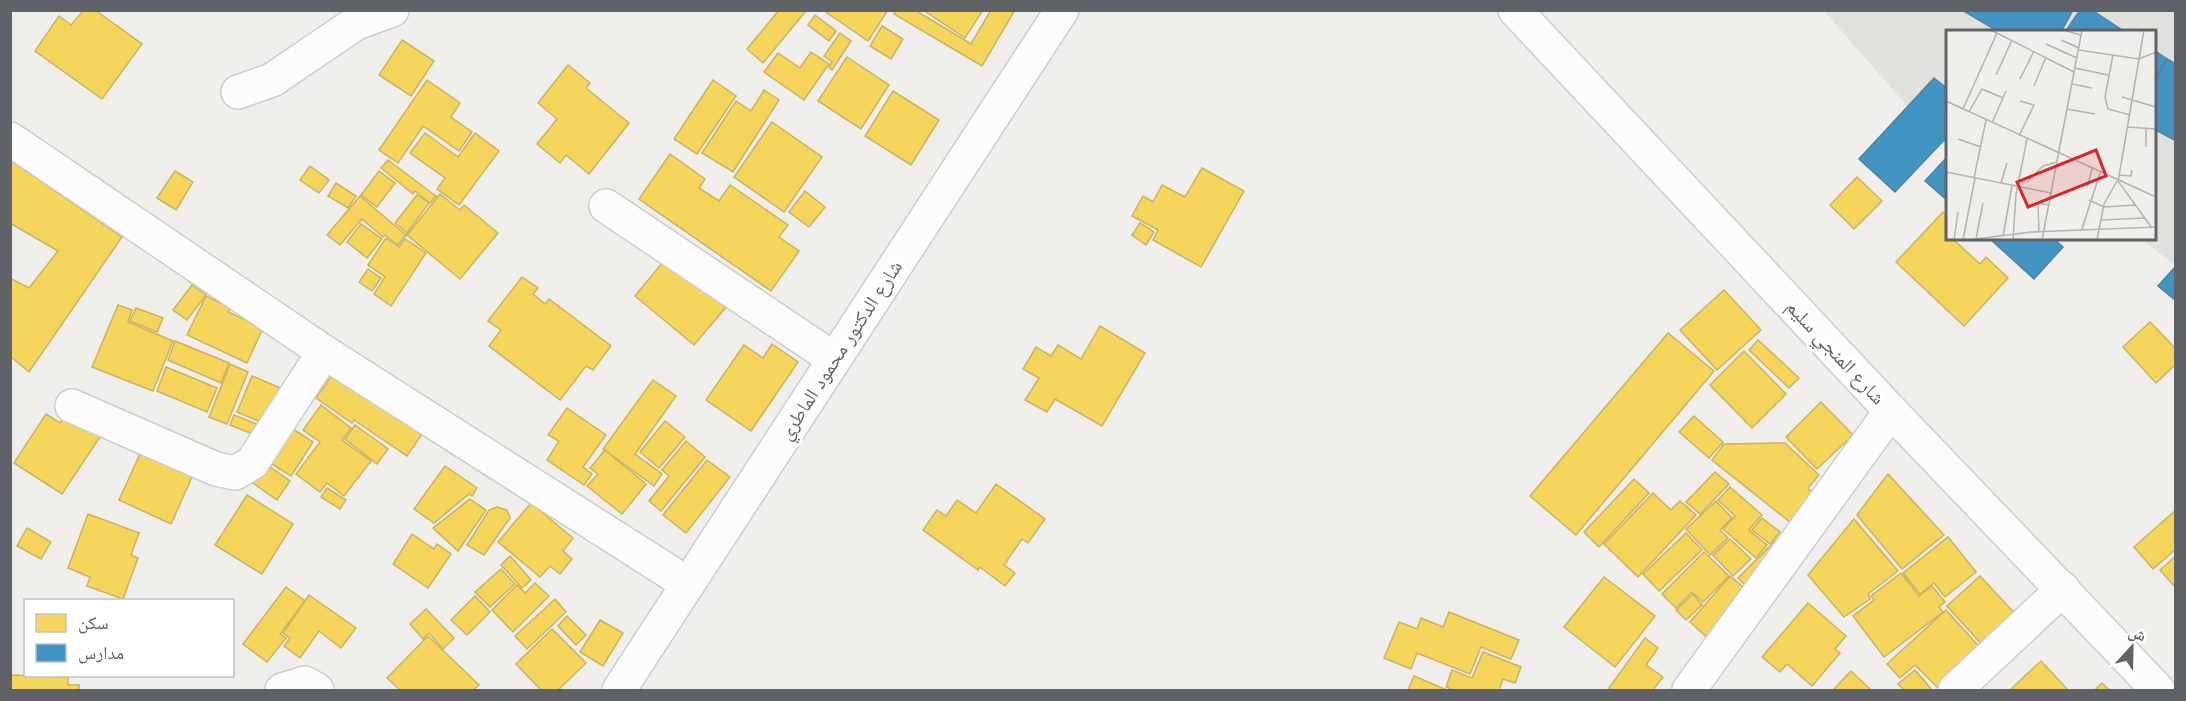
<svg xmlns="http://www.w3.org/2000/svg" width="2186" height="701" viewBox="0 0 2186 701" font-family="'Fira Sans','Noto Naskh Arabic',sans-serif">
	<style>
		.education { fill: #e2e0da }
		.homes { fill: #f6d55c; stroke: #c9b360; stroke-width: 1.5 }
		.schools { fill: #4393c3; stroke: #4b85a8; stroke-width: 1.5 }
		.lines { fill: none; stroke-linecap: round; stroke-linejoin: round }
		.minor-casing { stroke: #cbcccc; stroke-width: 36 }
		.minor { stroke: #fdfcfc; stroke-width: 33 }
		.labels { text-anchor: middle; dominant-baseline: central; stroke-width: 6; stroke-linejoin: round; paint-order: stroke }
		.street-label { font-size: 20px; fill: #5f6368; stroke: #fff }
		.inset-road { fill: none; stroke: #b1b2b2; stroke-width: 1.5 }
		.view { fill: #d62828; fill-opacity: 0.15; stroke: #d62828; stroke-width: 3 }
		.inset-edge { fill: none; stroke: #5f6368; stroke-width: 3 }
	</style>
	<rect width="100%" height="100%" fill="#efeeea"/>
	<path class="education" d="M1824,11H2175V265L2141,239L2154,238V32H1948L1947,89L1908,107Z"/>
	<g class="homes">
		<path d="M84,10H95L142,44L102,99L35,51L59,16L71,25Z"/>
		<path d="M779,10L806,11L763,63L747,49Z"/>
		<path d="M823,10H888L868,41Z"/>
		<path d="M896,10H915L971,44L991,10H1015L982,66L894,14Z"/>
		<path d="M923,10H983L965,38Z"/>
		<path d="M815,15L836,31L829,41L808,25Z"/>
		<path d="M882,26L903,39L891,59L870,46Z"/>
		<path d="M840,33L851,41L832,70L829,67L832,62L824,56Z"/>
		<path d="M402,40L434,61L411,96L379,75Z"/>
		<path d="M811,52L829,64L804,100L764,72L778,53L800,68Z"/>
		<path d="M847,57L889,85L861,129L818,101Z"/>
		<path d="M568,65L590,83L586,88L629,123L589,174L566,155L560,163L537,144L557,119L538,103Z"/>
		<path d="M427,80L460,103L451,117L472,132L459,151L423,126L398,163L379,150Z"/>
		<path d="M713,80L736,96L697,154L674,139Z"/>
		<path d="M764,90L779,100L733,172L702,153L736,101L751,111Z"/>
		<path d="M893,91L939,120L911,165L865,136Z"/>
		<path d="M772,122L822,157L784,212L734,177Z"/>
		<path d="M425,133L458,157L475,133L499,151L459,205L437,189L445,178L410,153Z"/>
		<path d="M670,154L705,179L699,188L719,201L730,185L788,225L779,237L799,251L771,291L639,199Z"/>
		<path d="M10,160L122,237L29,372L10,356V278L29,288L58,251L10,223Z"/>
		<path d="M388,160L436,196L430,203L415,191L413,194L381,168Z"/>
		<path d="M310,166L329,180L319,193L300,180Z"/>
		<path d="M1202,168L1244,191L1201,267L1153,240L1158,230L1132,216L1143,196L1153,202L1162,185L1185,197Z"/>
		<path d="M175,171L193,182L176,210L157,198Z"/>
		<path d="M379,171L395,183L377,207L361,195Z"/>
		<path d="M1857,177L1882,201L1854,229L1830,205Z"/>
		<path d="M336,183L356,196L348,208L328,196Z"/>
		<path d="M805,191L825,207L809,227L789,212Z"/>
		<path d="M440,194L460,210L464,205L498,233L460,279L407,235Z"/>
		<path d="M417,195L429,203L407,233L395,223Z"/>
		<path d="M360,196L406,235L398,245L385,235L383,237L362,219L340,245L327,235Z"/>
		<path d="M1943,212L1948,217V238H1958L1955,241L1980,264L1986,257L2008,278L1964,326L1896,262Z"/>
		<path d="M1140,223L1154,232L1146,245L1132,235Z"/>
		<path d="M361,224L382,239L367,258L347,242Z"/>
		<path d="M386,238L399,247L405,239L426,253L391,306L374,294L385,277L368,265Z"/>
		<path d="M668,256L727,306L694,345L635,296Z"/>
		<path d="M368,269L381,278L372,291L359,282Z"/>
		<path d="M522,277L538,288L533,294L545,304L549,299L611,346L593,370L586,366L560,400L489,346L501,330L488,321Z"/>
		<path d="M192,285L206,295L187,320L173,310Z"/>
		<path d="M1724,290L1761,330L1717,370L1680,330Z"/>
		<path d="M206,296L231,308L228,312L263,328L247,363L187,335Z"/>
		<path d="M118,305L132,310L128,322L173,341L153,391L92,367Z"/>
		<path d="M136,308L163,318L157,332L130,321Z"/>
		<path d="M2150,322L2176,349V364L2156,383L2123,347Z"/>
		<path d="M1100,326L1145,353L1102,426L1055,399L1047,412L1025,400L1039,378L1023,369L1036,347L1051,356L1058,345L1081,359Z"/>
		<path d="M1668,333L1714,371L1576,535L1530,496Z"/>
		<path d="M1758,340L1799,378L1789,388L1749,350Z"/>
		<path d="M175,341L229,363L221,383L168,360Z"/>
		<path d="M772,344L798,362L751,431L706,400L744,345L763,358Z"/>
		<path d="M1744,351L1786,394L1752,428L1710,385Z"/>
		<path d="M230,364L248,372L227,424L209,417Z"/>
		<path d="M166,367L217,388L207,412L157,391Z"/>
		<path d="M334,372L422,434L407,456L354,420L352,423L316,398Z"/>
		<path d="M252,376L283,389L268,425L237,412Z"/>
		<path d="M653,380L676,396L635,454L662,474L654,486L603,449Z"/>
		<path d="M1821,402L1853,435L1817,469L1786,437Z"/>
		<path d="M321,405L351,428L342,440L371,461L344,496L327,483L320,492L296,474L320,442L303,430Z"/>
		<path d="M567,408L606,435L583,467L592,474L584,485L547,460L559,441L548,435Z"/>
		<path d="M46,414L60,423L66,414L100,437L62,494L14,463Z"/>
		<path d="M234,415L264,427L260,437L230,425Z"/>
		<path d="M1694,416L1723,442L1709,458L1679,432Z"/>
		<path d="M665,421L685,437L659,468L640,452Z"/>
		<path d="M355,425L388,449L377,464L345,439Z"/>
		<path d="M290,427L313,442L291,476L267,461Z"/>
		<path d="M686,441L705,457L661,511L649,501L669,476L662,470Z"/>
		<path d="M1785,443L1819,475L1808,488L1821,505L1801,531L1712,460L1724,444Z"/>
		<path d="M605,450L646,484L622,514L587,486L598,474L590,468Z"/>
		<path d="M141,452L193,475L171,524L119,500Z"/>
		<path d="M707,460L730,477L686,533L663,515Z"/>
		<path d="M263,462L290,481L277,500L250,481Z"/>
		<path d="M445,466L477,488L472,496L469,494L434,523L414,509Z"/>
		<path d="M1715,472L1729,484L1700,514L1686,502Z"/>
		<path d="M1888,474L1944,535L1902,569L1857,515Z"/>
		<path d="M1634,479L1649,493L1599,547L1584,532Z"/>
		<path d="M996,484L1045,519L1028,543L1022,539L1004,565L1015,573L1005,586L980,567L978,570L923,530L937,510L946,516L957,500L976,513Z"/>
		<path d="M1730,487L1762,515L1749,530L1767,545L1756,558L1723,529L1735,516L1718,500Z"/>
		<path d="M327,488L346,500L340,509L321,497Z"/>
		<path d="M1653,493L1671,510L1680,501L1696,515L1638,577L1604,544Z"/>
		<path d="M247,495L293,524L262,574L215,545Z"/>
		<path d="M470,499L486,510L458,551L433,528Z"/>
		<path d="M1716,501L1732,518L1720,530L1728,538L1710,555L1686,529Z"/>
		<path d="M531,503L573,538L563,551L572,559L560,574L550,566L540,577L498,542Z"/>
		<path d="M497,507L507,510L510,518L484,555L467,545L489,510Z"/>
		<path d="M2176,510V549L2153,569L2134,547Z"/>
		<path d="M88,514L139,533L131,555L138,558L123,599L87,586L90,577L68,568Z"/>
		<path d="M1762,518L1780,532L1770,544L1752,530Z"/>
		<path d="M1854,519L1898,571L1868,594L1870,599L1844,617L1808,575Z"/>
		<path d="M27,528L51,542L41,559L17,546Z"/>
		<path d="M1686,533L1702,550L1659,591L1643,574Z"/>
		<path d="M1799,533L1752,592L1738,578L1780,536Z"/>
		<path d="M412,534L434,549L437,544L451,554L428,588L393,564Z"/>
		<path d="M1948,537L1976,572L1945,597L1934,583L1920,594L1903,573Z"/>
		<path d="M1730,539L1751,559L1733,576L1713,555Z"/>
		<path d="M1704,552L1729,576L1703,602L1692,592L1676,608L1662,594Z"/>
		<path d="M510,556L531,580L522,588L501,565Z"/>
		<path d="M2176,556V588L2160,570Z"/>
		<path d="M501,569L515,584L490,607L475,592Z"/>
		<path d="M1901,573L1919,596L1932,586L1945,602L1939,607L1943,612L1884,657L1853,616L1874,600L1871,596Z"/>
		<path d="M1730,576L1751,594L1710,640L1690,622Z"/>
		<path d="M1980,576L2018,617L1985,648L1947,606Z"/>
		<path d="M1604,577L1655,616L1615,667L1564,627Z"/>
		<path d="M535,583L549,596L513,632L492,610L517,585L525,593Z"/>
		<path d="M286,587L305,601L280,634L286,638L267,662L243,644Z"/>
		<path d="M1693,594L1702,605L1686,620L1676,610Z"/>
		<path d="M309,595L356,628L341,648L319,631L300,658L284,646L290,638L283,633Z"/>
		<path d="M475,596L490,612L467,635L451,620Z"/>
		<path d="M555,599L566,612L527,649L515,636Z"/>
		<path d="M1808,603L1846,636L1835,649L1840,653L1812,686L1787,664L1780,672L1762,657Z"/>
		<path d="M426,609L454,638L443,649L429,633L423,639L410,624Z"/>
		<path d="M1946,610L1983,651L1940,690L1915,665L1900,678L1887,664Z"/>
		<path d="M1449,612L1519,640L1511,659L1481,647L1470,674L1417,653L1411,669L1384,658L1399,622L1417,629L1421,618L1443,627Z"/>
		<path d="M567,616L586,635L576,645L558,626Z"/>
		<path d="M600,620L623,633L603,666L580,652Z"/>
		<path d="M552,629L586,663L558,690H541L516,664Z"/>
		<path d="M428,636L479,685L473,690H400L387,678Z"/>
		<path d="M1645,638L1658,648L1646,665L1663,677L1653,690H1613L1609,688Z"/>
		<path d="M1483,652L1521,667L1515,683L1503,679L1499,690H1454L1446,687L1452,670L1472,678Z"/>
		<path d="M2041,661L2068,690H2010Z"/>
		<path d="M1915,670L1932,690H1904L1898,684Z"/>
		<path d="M1851,671L1871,690H1833Z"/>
		<path d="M10,675L68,677V685H79V690H10Z"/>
		<path d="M1414,676L1447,690H1408Z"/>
		<path d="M2102,683L2109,690H2095Z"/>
	</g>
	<g class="schools">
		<path d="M1962,10H2073L2061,32H1999Z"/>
		<path d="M2080,10H2092L2125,32H2065Z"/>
		<path d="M2154,50L2167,59L2154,80Z"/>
		<path d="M2167,59L2176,64V141L2154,129V84Z"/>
		<path d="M1934,78L1948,89V136L1895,192L1859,159Z"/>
		<path d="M1948,156V201L1925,181Z"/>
		<path d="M1989,238H2053L2063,247L2034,279Z"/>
		<path d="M2176,266V301L2158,286Z"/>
	</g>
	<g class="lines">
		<defs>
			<g id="minor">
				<path d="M1515,10L1891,411L2158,690"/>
				<path d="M238,92L272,80L356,23L392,10"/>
				<path d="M10,139L324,352L688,584"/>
				<path d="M606,206L834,359"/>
				<path d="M72,406L216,469L235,473L252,463L324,352"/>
				<path d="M282,690L305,683L317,690"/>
				<path d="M619,690L1062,10"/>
				<path d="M1689,690L1891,411"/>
				<path d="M1955,690L2063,589"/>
			</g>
		</defs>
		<use href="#minor" class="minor-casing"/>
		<use href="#minor" class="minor"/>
	</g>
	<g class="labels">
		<g class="street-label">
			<text transform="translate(840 350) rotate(-57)">شارع الدكتور محمود الماطري</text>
			<text transform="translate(1836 352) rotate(47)">شارع المنجي سليم</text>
		</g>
	</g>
	<g transform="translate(1946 30)">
		<rect width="210" height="210" fill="#efeeea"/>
		<path class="inset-road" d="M45,0L128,42M117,0L135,5M115,10L133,18M100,14L131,28M133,20L193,29L210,22M167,25L159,67L162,79L184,85M129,38L162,45M50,45L66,10M74,49L88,21M126,54L146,58M88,56L100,27M176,67L210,77M0,71L210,167M17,79L51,3M121,79L149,84M23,82L36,59L57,68M46,93L60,61M182,97L210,99M73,106L88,75L74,71M12,109L35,117M200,117V98M0,142L105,163M173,145L185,146L186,140M28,148L40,90M172,151L206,198M81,152L97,136L111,132M172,152L198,0M55,153L61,133M141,157L146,139M143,170L158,177L190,175M155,190L199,188M136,199L154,143M93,202L92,173L103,175M57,206L66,156M30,209L37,173M8,210L12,182M17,210L29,148M22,210L85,202L210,197M67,210L70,164L81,109M96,210L136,0M151,210L158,174L171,151"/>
		<path class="view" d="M150,120L160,146L82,177L71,152Z"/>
		<rect width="210" height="210" class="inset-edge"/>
	</g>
	<rect width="2186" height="701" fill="none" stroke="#5f6368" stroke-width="24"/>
	<rect x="24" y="599" width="210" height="78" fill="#ffffff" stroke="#bfc1c3" stroke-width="1.5"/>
	<rect x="36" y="614" width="30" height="18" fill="#f6d55c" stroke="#bfc1c3" stroke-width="1.5"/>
	<text x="78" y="629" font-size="18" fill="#5f6368">سكن</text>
	<rect x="36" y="644" width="30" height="18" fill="#4393c3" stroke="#bfc1c3" stroke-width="1.5"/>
	<text x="78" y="659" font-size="18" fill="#5f6368">مدارس</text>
	<g transform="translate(2132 647) rotate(22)" stroke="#ffffff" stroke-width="4.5" paint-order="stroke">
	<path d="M0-4.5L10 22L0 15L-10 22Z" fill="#5f6368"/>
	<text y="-9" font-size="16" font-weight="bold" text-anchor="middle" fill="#5f6368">ش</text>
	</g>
</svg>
